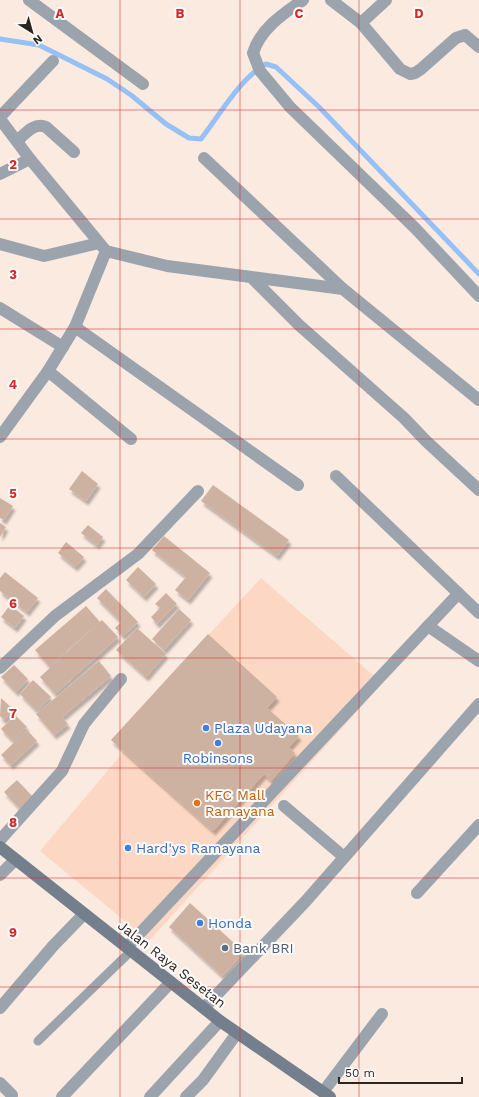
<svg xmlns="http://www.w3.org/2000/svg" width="479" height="1097" viewBox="0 0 479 1097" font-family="'Work Sans',sans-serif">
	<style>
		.built { fill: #fcd8c4 }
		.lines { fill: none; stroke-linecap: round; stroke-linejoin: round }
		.stream { stroke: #95c1f6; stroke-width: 5 }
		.building { fill: #cdb2a2; filter: url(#shadow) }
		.lane { stroke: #9ba3ad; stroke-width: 9 }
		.street { stroke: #9ba3ad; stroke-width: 12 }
		.secondary { stroke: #737f8d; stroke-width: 12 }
		.grid { fill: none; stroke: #d62828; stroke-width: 1; stroke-opacity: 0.55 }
		.shop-dot { fill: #3f7fe0; stroke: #fbfbfb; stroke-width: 1.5 }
		.food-dot { fill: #e8710a; stroke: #fbfbfb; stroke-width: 1.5 }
		.service-dot { fill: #5c6f8a; stroke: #fbfbfb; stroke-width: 1.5 }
		.labels { text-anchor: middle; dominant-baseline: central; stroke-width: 4; stroke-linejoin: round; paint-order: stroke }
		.shop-label { font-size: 14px; fill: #366cbe; stroke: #fbfbfb; text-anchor: start }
		.food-label { font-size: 14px; fill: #c56008; stroke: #fbfbfb; text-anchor: start }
		.service-label { font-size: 14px; fill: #4e5e75; stroke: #fbfbfb; text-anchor: start }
		.street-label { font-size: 14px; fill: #2e241e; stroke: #fbfbfb }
		.grid-label { font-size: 13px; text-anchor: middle; font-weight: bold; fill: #d62828; stroke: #fbfbfb; stroke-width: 4; stroke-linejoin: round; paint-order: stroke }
	</style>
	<defs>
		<filter id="shadow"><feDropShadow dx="2.5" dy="4.5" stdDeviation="1" flood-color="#0004"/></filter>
	</defs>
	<rect width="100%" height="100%" fill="#fbeae0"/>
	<path class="built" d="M261,578L374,676V693L149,941L40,851L124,751L111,740Z"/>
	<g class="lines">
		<path class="stream" d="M0,39L39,45L107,79L131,95L166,124L189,138L201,139C219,116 240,78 266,64L276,67L319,107L479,274"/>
	</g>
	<g class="building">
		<path d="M82,471L98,484L86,501L69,489Z"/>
		<path d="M213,485L289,540L277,556L201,501Z"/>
		<path d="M0,498L13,506L4,520L0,518Z"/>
		<path d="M0,523L6,527L0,537Z"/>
		<path d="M88,525L103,537L97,545L81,533Z"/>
		<path d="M164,536L210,573L188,600L175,590L186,577L152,550Z"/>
		<path d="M66,542L84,557L75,567L58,553Z"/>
		<path d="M138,567L156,584L144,597L126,580Z"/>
		<path d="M5,572L38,598L27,612L0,591V578Z"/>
		<path d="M106,589L138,622L123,636L115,628L121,622L97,598Z"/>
		<path d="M166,593L177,604L157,624L151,617L160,608L155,604Z"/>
		<path d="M10,605L24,616L15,628L1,617Z"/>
		<path d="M86,606L100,622L49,666L35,650Z"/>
		<path d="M179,609L191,620L164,650L152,639Z"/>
		<path d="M102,620L118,637L55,694L40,677Z"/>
		<path d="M137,628L166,654L146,677L116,650Z"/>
		<path d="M208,634L277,697L267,708L299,736L289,747L295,753L271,781L264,774L213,831L111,740Z"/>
		<path d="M99,661L111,676L62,717L68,724L54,735L36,714Z"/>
		<path d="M14,665L28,679L16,692L1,677Z"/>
		<path d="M33,680L51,697L37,711L20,694Z"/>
		<path d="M1,698L14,710L4,720L0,716Z"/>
		<path d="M15,715L27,727L13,741L1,729Z"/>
		<path d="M27,730L37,741L11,765L1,755Z"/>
		<path d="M17,780L34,798L21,810L4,792Z"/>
		<path d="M190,903L244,952L222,976L169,927Z"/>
	</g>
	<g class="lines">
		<path class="lane" d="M38,1041L131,951"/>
		<g class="street">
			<path d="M29,0L143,84"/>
			<path d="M303,0C283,14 260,29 253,53L260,71L290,107L415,228L479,296"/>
			<path d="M331,0L361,23L400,69L410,74L415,73L421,69L456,38L465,35L479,47"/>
			<path d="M361,23L386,0"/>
			<path d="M0,117L53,61"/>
			<path d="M0,119L30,159L106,251L167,266L343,289"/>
			<path d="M17,141C25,134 34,122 46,127L74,152"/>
			<path d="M204,158L343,289L479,400"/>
			<path d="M0,174L30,159"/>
			<path d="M0,244L44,256L99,243"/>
			<path d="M252,278L299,325L404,418L426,441L479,490"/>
			<path d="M0,308L63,347"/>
			<path d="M75,327L298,485"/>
			<path d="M48,371L131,439"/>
			<path d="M0,437L48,371L75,327L106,251"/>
			<path d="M336,476L479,613"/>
			<path d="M428,626L479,661"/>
			<path d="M0,668L55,616L138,554L198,491"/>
			<path d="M284,806L344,857"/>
			<path d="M0,840L62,771L84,724L121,679"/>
			<path d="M0,875L15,860"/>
			<path d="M417,893L479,825"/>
			<path d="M127,947L458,594"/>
			<path d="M0,1008L53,946L84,914"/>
			<path d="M204,1008L305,902L479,704"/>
			<path d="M0,1083L12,1095"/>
			<path d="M323,1092L382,1014"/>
			<path d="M62,1097L171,982"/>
			<path d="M150,1097L220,1021"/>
			<path d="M186,1097L203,1080L237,1033"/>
		</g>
		<path class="secondary" d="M0,847L220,1021L330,1097"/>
	</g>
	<path class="grid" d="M120,0V1097M240,0V1097M359,0V1097M0,110H479M0,219H479M0,329H479M0,439H479M0,548H479M0,658H479M0,768H479M0,878H479M0,987H479"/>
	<g class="shop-dot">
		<circle cx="206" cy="728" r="4"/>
		<circle cx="218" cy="743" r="4"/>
		<circle cx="128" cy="848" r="4"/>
		<circle cx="200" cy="923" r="4"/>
	</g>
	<circle class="food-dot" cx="197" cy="803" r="4"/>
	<circle class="service-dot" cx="225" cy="948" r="4"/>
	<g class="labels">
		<g class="shop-label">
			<text x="214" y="728">Plaza Udayana</text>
			<text x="218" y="758" text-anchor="middle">Robinsons</text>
			<text x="136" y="848">Hard'ys Ramayana</text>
			<text x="208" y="923">Honda</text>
		</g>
		<g class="food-label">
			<text x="205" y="795">KFC Mall<tspan x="205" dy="16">Ramayana</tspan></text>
		</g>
		<g class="service-label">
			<text x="233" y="948">Bank BRI</text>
		</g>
		<g class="street-label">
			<text transform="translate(172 964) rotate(38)">Jalan Raya Sesetan</text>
		</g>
	</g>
	<g class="grid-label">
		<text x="60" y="18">A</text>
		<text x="180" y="18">B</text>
		<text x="299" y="18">C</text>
		<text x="419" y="18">D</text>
		<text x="13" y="169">2</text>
		<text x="13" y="279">3</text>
		<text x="13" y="389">4</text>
		<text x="13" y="498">5</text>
		<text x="13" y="608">6</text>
		<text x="13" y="718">7</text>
		<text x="13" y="827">8</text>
		<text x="13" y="937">9</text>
	</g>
	<g transform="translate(32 32) rotate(143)" stroke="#fbfbfb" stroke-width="3" paint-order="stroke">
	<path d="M0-3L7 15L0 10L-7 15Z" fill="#2e241e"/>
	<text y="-6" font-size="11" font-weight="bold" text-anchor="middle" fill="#2e241e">N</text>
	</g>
	<path d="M339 1077v6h123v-6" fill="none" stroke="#2e241e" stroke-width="2"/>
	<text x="345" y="1077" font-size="12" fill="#2e241e" stroke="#fbfbfb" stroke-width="3" paint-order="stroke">50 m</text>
</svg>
